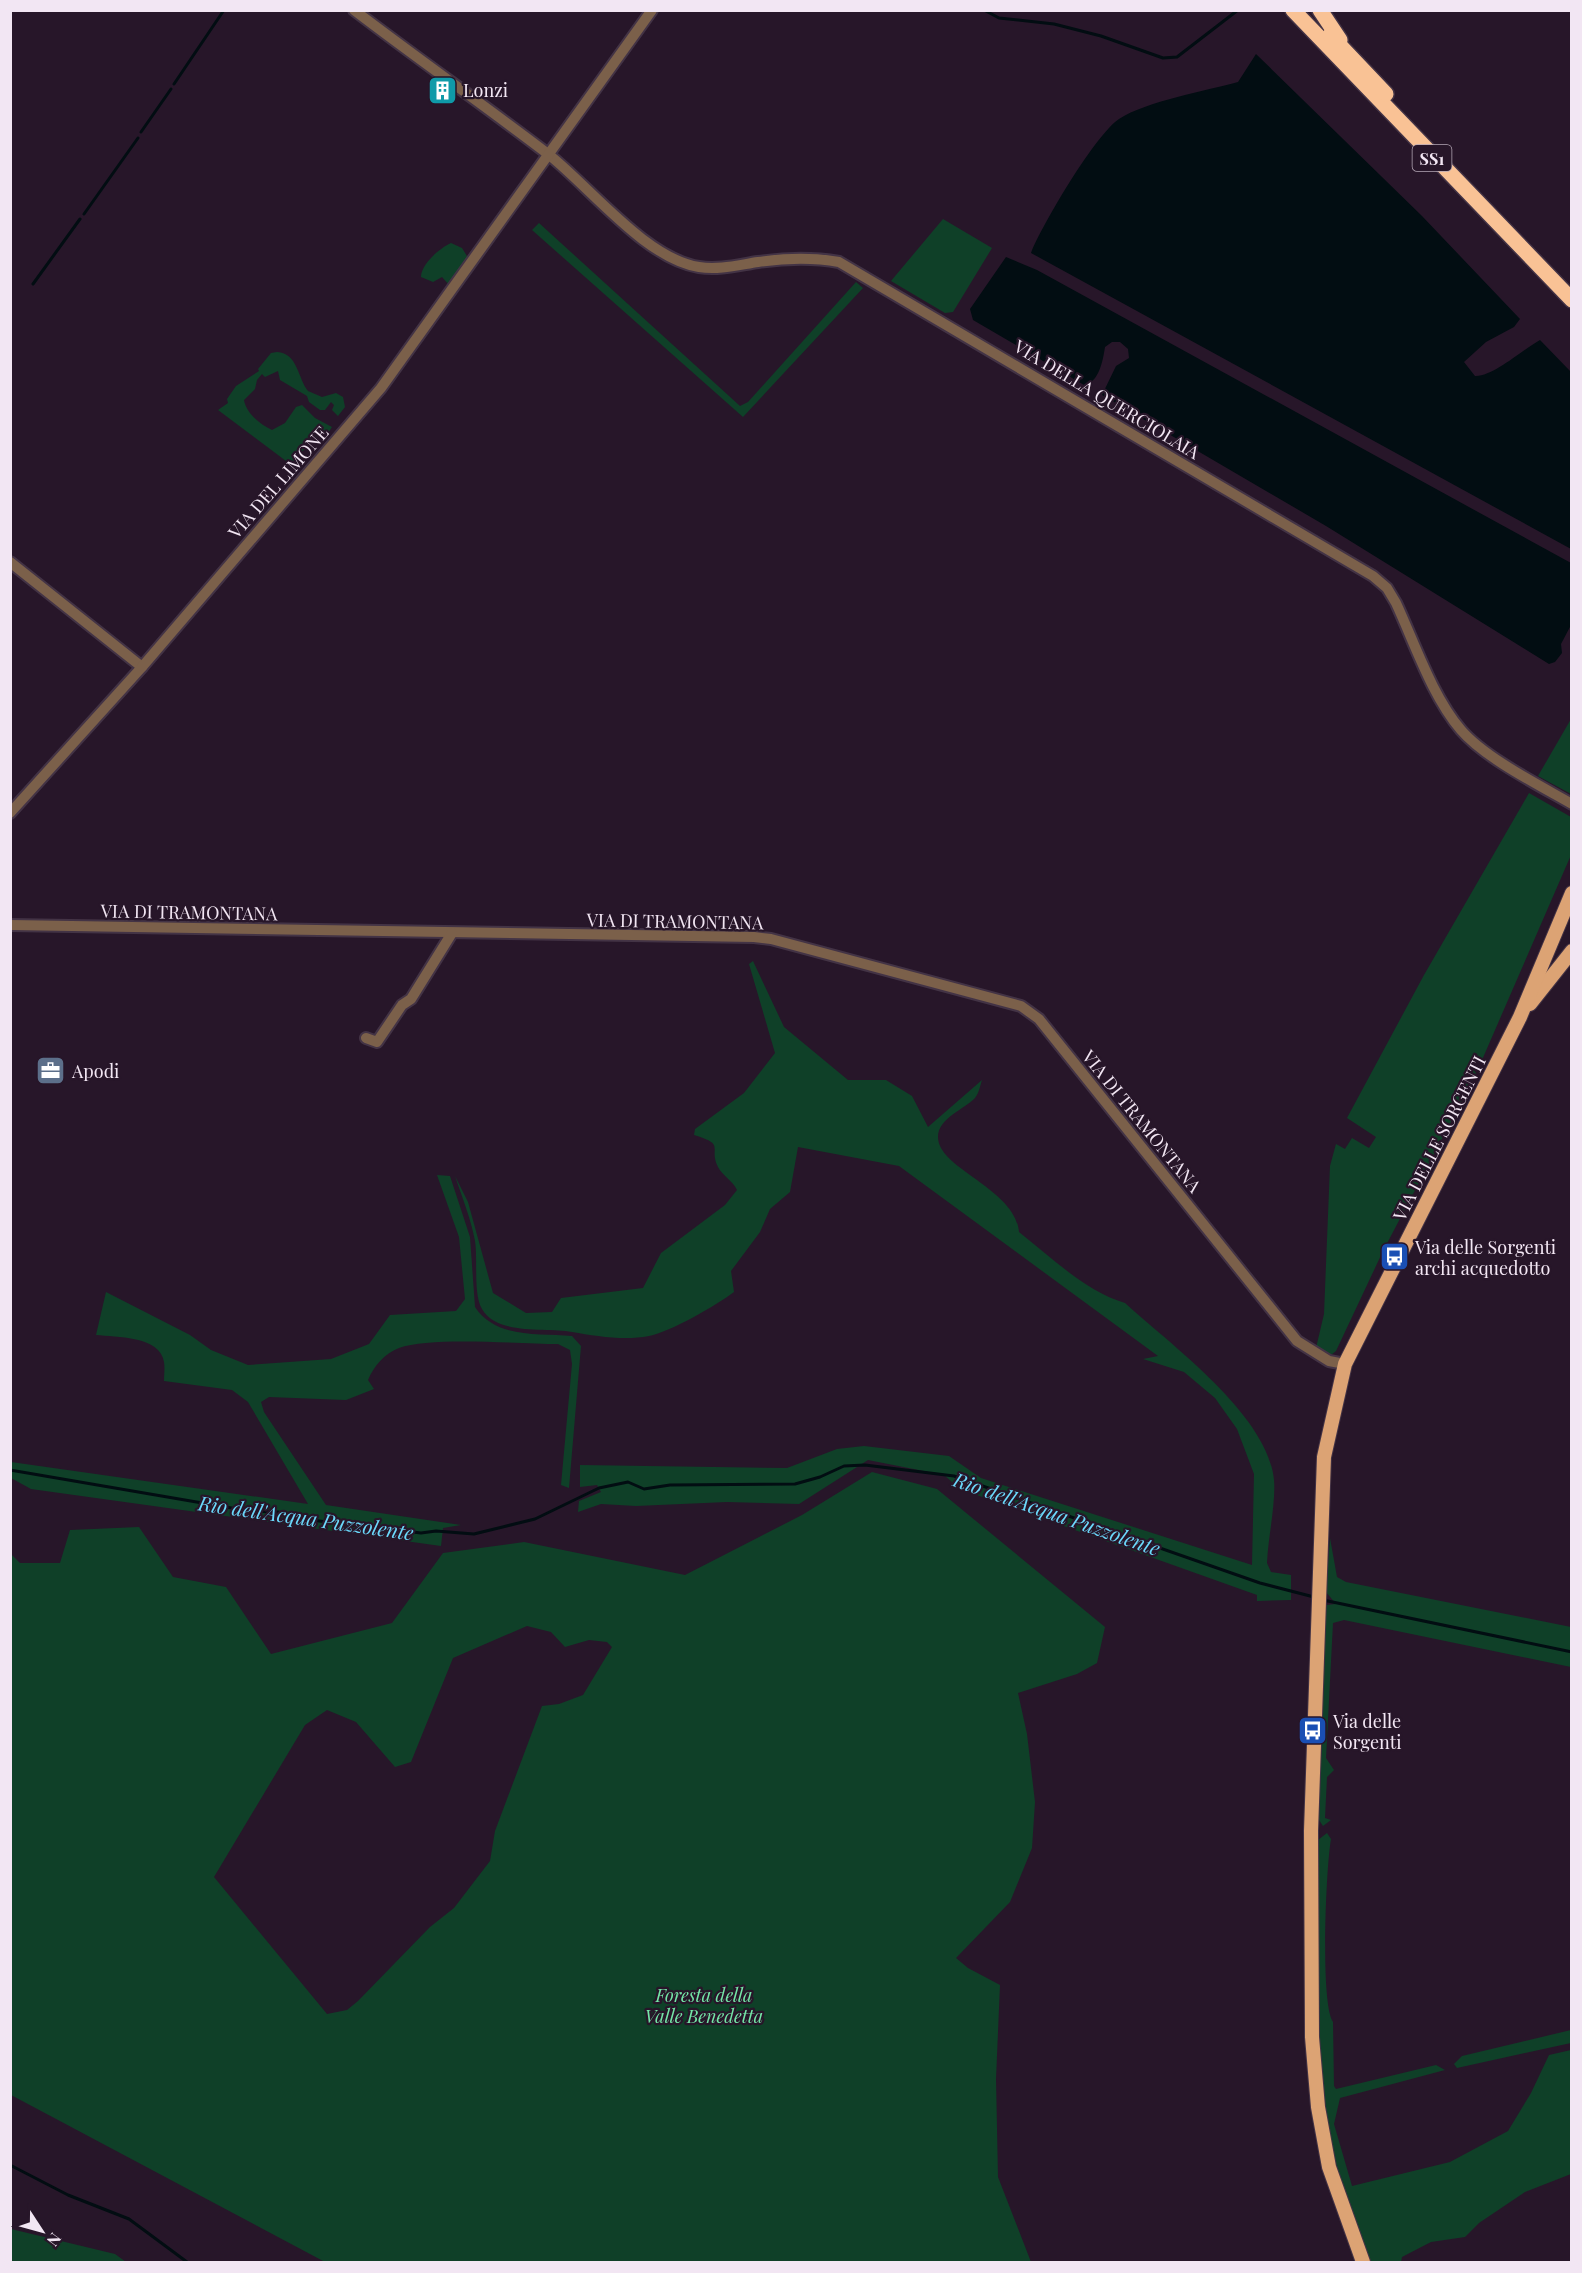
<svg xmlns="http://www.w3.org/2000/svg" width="1582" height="2273" viewBox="0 0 1582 2273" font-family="'Playfair Display',serif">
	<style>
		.green { fill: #0f4028; fill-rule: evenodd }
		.water { fill: #020d12 }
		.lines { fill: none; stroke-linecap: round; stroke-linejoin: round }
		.stream { stroke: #020d12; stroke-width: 3 }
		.minor-casing { stroke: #433345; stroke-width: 14 }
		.major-casing { stroke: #433345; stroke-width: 16 }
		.highway-casing { stroke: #433345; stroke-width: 18 }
		.minor { stroke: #7b604a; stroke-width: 10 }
		.major { stroke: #dca374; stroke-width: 14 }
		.highway { stroke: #f9c295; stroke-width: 15 }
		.labels { text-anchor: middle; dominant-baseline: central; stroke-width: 4.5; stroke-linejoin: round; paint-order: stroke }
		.shield { fill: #271629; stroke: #b5a8b6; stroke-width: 1.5 }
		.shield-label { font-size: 16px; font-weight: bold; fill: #f2e6f3 }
		.poi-label { font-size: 18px; fill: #f2e6f3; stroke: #271629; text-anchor: start }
		.street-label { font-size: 18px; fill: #f2e6f3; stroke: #271629 }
		.park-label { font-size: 18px; font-style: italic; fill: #74e6a7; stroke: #271629 }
		.water-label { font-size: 20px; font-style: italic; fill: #6bd8fa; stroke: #271629 }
	</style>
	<rect width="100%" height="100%" fill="#271629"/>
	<g class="green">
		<path d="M943,219L992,248L953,312L945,313L891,281Z"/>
		<path d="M539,223L740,406L748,402L856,282L863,288L743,417L532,230Z"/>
		<path d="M451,243L462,248L470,261L450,286L442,277L433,282L421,277C421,264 440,248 451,243Z"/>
		<path d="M277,352C298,353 298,379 308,391L322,397L336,393L343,397L345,407L338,416L332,410L334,405L331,402L325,410H320L309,402L307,396L280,380L278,371L265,377L262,374L257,380L255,389L244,400C246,413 260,424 272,430L285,423L296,407L302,405L315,418L332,427L328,433C314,437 309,445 299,455V461L294,467L218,410L228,403L227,399L236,386L259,371L258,369L271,353Z"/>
		<path d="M1571,719V794L1538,776Z"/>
		<path d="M1529,793L1571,817V855L1482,1060L1476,1058L1471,1067L1476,1073L1474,1078L1383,1251L1336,1351L1331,1355L1316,1348L1324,1314L1330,1166L1336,1144L1345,1149L1352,1138L1369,1148L1376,1137L1347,1118L1424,975Z"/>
		<path d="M753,961L784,1027L848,1080H886L912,1096L928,1127L982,1080C980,1086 979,1093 975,1098C965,1109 938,1118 938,1137C938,1169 1015,1188 1019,1232C1051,1257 1085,1291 1125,1303C1171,1345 1268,1415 1274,1480C1276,1502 1268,1538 1267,1563L1271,1572L1291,1575V1600L1257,1601V1595L960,1489L944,1475L868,1460L799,1504L727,1502L636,1506L601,1504L578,1512L579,1501L601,1492L597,1485L580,1487V1465L787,1468L837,1449L864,1446L949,1456L981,1478L1252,1565L1254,1474L1237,1429L1215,1398L1184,1372L1143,1359L1158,1356L899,1166L798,1147L790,1192L770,1209L760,1232L731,1271L734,1292C717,1305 670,1332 649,1336C624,1341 596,1336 572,1332C548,1327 497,1336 482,1309C473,1294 478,1260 475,1241C471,1219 462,1197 455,1176L468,1202L493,1293L526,1313L552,1312L561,1298L643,1288L661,1253L725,1205L737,1190C733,1181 722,1175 718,1167C708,1147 727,1145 694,1135L695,1129L744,1093L775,1053L749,964Z"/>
		<path d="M437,1175L450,1176L470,1237L475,1307C496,1339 539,1333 572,1336L581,1346L569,1488L561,1485L572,1364L570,1350L558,1344C521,1344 430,1336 399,1348C384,1354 374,1366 368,1380L374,1389L346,1400L269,1397L261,1402L264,1412L326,1505L461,1525L443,1528L441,1546L31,1489L11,1478V1462L308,1504L248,1402L232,1390L164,1381C164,1375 165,1368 164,1362C160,1336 116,1337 96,1335L106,1292L190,1335L211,1350L248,1365L331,1359L369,1344L390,1315L456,1311L465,1299L459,1237Z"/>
		<path d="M872,1472L937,1489L1105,1627L1097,1663L1077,1674L1018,1693L1027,1734L1035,1802L1032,1848L1010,1902L956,1958L968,1968L1000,1985L996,2079L998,2177L1031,2262H325L11,2095V1554L20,1563H60L70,1530L139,1527L173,1577L226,1587L271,1654L392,1623L443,1553L524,1542L685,1575L802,1515ZM527,1626L551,1632L565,1647L589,1640L607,1642L612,1647L583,1695L559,1704L542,1706L495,1831L490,1861L454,1908L430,1927L358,2001L347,2010L327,2014L214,1877L305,1725L327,1710L356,1722L395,1767L411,1762L453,1658Z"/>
		<path d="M1330,1538L1337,1577L1346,1582L1571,1627V1667L1344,1620L1333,1623L1326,1758L1334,1770L1327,1777L1325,1818L1331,1820L1323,1826L1319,1820L1326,1611V1605L1336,1604L1326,1592Z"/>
		<path d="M1327,1833L1331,1839C1326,1867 1320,2003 1333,2022L1334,2086L1336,2089L1436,2065L1445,2070L1340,2098L1334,2124L1352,2186L1450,2162L1508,2131L1531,2093L1549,2055L1571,2050V2174L1525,2192L1479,2223L1465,2237L1431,2242L1402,2257L1401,2262H1371C1308,2142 1314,1973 1318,1840Z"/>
		<path d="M1571,2030V2043L1457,2068L1454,2064L1462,2056Z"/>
		<path d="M11,2229L115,2254L126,2262H11Z"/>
	</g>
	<g class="water">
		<path d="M1256,54L1422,216L1520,319L1514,327L1486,342L1464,362L1475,376C1493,377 1522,350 1540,340L1571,372V549L1031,253C1042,225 1095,135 1119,119C1147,101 1205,91 1238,82Z"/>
		<path d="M1006,257L1037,270L1571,563V625L1561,644L1562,653L1555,662L1549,664L1326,526L1102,395L1116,366L1129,358L1128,349L1120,342H1112L1105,347C1103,360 1099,383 1084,385L973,320L970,309Z"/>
	</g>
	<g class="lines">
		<g class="stream">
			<path d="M984,10L999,18L1054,24L1101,36L1163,58L1177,57L1238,10"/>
			<path d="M174,84L224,10"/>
			<path d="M141,132L171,89"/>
			<path d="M84,214L138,138"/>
			<path d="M33,284L80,219"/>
			<path d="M10,1470L249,1511L278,1512L302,1519L421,1533L436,1531L474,1534L535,1519L599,1488L628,1482L644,1489L670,1485L795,1484L820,1477L844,1466L865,1465L954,1476L1260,1583L1314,1597"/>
			<path d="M1323,1600L1572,1652"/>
			<path d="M10,2165L68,2195L129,2219L187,2262"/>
		</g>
		<defs>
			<g id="minor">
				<path d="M354,10C418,59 484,105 548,154C590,187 646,259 699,267C719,270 738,265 758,262C786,258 811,257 839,262L1373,576L1387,588L1396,603C1415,644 1432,696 1461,730C1485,758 1539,785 1572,804"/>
				<path d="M10,562L142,667"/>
				<path d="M10,813L142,667L381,388L652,10"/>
				<path d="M10,925L754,937L771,939L1021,1006L1039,1019L1297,1341L1329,1361L1345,1364"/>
				<path d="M366,1038L377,1042L402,1005L411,999L452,933"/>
			</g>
			<g id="major">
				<path d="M1530,1004L1572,951"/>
				<path d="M1363,2262L1329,2167L1318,2107L1312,2037L1311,1831L1324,1457L1345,1364L1520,1017L1572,893"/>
			</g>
			<g id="highway">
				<path d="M1293,10L1572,300"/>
				<path d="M1320,10L1340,40"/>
				<path d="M1330,35L1386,94"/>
			</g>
		</defs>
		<use href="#minor" class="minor-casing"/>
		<use href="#major" class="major-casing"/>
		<use href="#highway" class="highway-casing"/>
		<use href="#minor" class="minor"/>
		<use href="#major" class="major"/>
		<use href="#highway" class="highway"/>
	</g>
	<defs>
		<symbol id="building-square" viewBox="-11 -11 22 22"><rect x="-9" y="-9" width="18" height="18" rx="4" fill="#0f9aa8" stroke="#271629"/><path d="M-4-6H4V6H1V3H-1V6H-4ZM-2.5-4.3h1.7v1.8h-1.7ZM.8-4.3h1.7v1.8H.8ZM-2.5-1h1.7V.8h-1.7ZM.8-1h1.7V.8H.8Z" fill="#fff"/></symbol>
		<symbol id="office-square" viewBox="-11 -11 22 22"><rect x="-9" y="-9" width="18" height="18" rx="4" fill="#5c6f8a" stroke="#271629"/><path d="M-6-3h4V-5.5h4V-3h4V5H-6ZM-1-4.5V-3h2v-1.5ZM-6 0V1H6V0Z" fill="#fff"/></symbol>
		<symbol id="bus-square" viewBox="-11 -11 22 22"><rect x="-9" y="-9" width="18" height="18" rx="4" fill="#1a4fb4" stroke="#271629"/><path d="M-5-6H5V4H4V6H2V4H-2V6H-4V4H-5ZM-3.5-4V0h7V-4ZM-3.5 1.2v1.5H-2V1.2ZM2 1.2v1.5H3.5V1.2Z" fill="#fff"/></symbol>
	</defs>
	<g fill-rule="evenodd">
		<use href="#building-square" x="426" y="74" width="33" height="33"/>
		<use href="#office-square" x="34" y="1054" width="33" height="33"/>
		<use href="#bus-square" x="1378" y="1240" width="33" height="33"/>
		<use href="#bus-square" x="1296" y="1714" width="33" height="33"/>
	</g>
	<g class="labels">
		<rect class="shield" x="1412.5" y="145" width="39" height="26" rx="4.5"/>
		<g class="shield-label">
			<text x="1432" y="158">SS1</text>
		</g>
		<g class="poi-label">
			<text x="463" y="90">Lonzi</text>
			<text x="72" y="1071">Apodi</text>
			<text x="1415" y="1247">Via delle Sorgenti<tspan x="1415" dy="21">archi acquedotto</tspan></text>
			<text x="1333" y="1721">Via delle<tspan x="1333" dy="21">Sorgenti</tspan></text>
		</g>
		<g class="street-label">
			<text transform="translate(1107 399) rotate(31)">VIA DELLA QUERCIOLAIA</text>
			<text transform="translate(278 482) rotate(-49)">VIA DEL LIMONE</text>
			<text transform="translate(189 912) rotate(1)">VIA DI TRAMONTANA</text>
			<text transform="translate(675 921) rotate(1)">VIA DI TRAMONTANA</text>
			<text transform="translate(1142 1121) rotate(51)">VIA DI TRAMONTANA</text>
			<text transform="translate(1439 1138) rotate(-63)">VIA DELLE SORGENTI</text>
		</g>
		<g class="park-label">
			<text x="704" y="1995">Foresta della<tspan x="704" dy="21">Valle Benedetta</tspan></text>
		</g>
		<g class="water-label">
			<text transform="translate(1057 1513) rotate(19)">Rio dell'Acqua Puzzolente</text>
			<text transform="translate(306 1517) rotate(8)">Rio dell'Acqua Puzzolente</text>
		</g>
	</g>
	<rect width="1582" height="2273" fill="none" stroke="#f2e6f3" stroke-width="24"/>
	<g transform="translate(42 2231) rotate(126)" stroke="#271629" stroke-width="4.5" paint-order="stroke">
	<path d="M0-4.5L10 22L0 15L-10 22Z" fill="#f2e6f3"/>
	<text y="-9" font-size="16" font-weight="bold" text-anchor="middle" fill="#f2e6f3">N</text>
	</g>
</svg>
